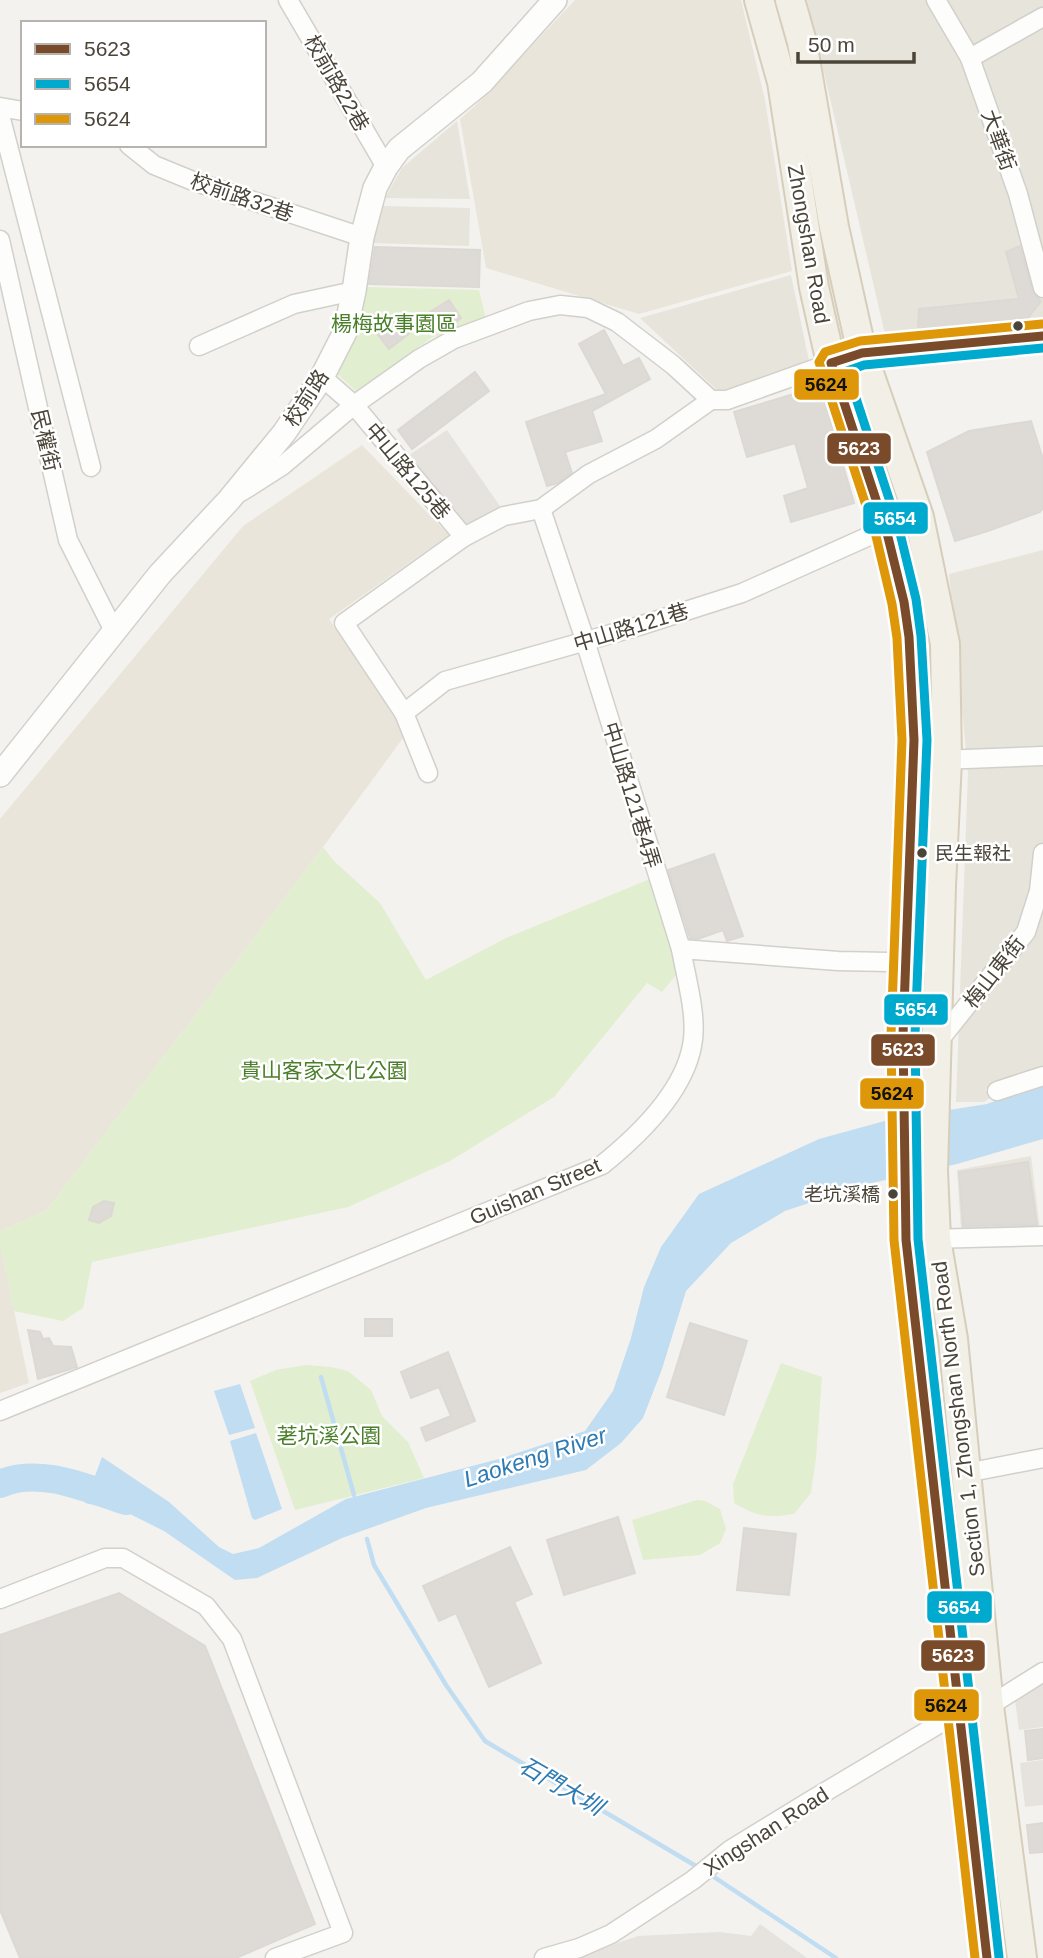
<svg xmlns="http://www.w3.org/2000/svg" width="1043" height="1958" viewBox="0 0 1043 1958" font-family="Arial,'Noto Sans TC',sans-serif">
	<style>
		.residential { fill: #e7e4dc }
		.industrial { fill: #e6e2de }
		.education { fill: #eae5da }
		.green { fill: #e1eecf }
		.parking { fill: #e6e3df }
		.water { fill: #c0ddf1 }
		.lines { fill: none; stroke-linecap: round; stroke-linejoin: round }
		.stream { stroke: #c0ddf1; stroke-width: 4.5 }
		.river { stroke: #c0ddf1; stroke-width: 28 }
		.building { fill: #dedbd6; stroke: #dcd9d4; stroke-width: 2 }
		.minor-casing { stroke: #d2d0cb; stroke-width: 21 }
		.tertiary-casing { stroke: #d2d0cb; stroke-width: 26 }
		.secondary-casing { stroke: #d3cfc5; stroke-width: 28 }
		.primary-casing { stroke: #d6cebb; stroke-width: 32 }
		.minor { stroke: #fdfdfc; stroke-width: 18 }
		.tertiary { stroke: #fdfdfc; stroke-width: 23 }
		.secondary { stroke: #f7f6f1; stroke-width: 24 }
		.primary { stroke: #f2efe6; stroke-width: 28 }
		.bus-1-casing { stroke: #fff; stroke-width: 14 }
		.bus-2-casing { stroke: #fff; stroke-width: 14 }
		.bus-3-casing { stroke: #fff; stroke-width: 14 }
		.bus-1 { stroke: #7a4b2a; stroke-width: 9 }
		.bus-2 { stroke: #00a9ce; stroke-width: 9 }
		.bus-3 { stroke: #dd9709; stroke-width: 9 }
		.bus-dot { fill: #4b4439; stroke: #fff; stroke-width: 2.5 }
		.labels { text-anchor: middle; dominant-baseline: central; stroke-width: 5; stroke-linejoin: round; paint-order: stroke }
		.bus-label { font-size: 19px; fill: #4b4439; stroke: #fff; text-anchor: start }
		.street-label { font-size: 21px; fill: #4b4439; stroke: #fff }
		.park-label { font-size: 21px; fill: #4a7f2a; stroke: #fff }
		.water-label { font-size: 23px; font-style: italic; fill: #2e7ab2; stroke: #fff }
		.line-badge { stroke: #fff; stroke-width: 2.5 }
		.badge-label { font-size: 19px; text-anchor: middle; font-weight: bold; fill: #fff }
		.pale-badge-label { font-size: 19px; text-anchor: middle; font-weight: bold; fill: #111 }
	</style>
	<rect width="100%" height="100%" fill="#f4f2ee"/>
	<g class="residential">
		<path d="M807,0H1043V322L885,334Z"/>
		<path d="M457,121L470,199L385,198L402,168Z"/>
		<path d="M383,206L470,208L469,246L370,243Z"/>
		<path d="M791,275L809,361L730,388L718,391L640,318Z"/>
		<path d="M1043,550V1070L985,1089L991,1097L984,1102H956L968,772L949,574Z"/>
		<path d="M1031,1156L1040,1229L961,1230L957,1170Z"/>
	</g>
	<path class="industrial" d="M760,1924L807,1958H574L638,1936L720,1932L751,1936Z"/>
	<g class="education">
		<path d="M575,0H741L765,100L792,271L639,314L486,268L460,119L476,105Z"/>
		<path d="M362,445L449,535L329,619L406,734L323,847L46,1211L0,1231V819L243,526Z"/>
		<path d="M0,1243L29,1383L0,1393Z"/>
	</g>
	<g class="green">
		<path d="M366,287L479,290L486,319L431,338L356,391L335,372Z"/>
		<path d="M323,847L334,861L380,903L426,980L506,938L650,879L673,946L677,974L662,992L647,983L554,1097L450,1161L348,1207L92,1262L83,1308L63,1321L14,1311L0,1243V1231L46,1211Z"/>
		<path d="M781,1363L822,1377L816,1458L811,1493L794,1514C767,1518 758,1517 734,1503L733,1484Z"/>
		<path d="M306,1365L331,1367L348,1371L371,1390L382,1416L408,1442L424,1478L295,1510L250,1381L276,1370Z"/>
		<path d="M697,1500L705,1501L720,1509L726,1529L720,1543L700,1555L643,1560L632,1520Z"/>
	</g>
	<g class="parking">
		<path d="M447,430L502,509L462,527L406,457Z"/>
		<path d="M1043,1683V1727L1019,1730L1015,1700Z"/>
		<path d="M1043,1760V1805L1025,1807L1020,1763Z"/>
	</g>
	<g class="water">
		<path d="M1043,1083V1139L957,1164L863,1185L785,1211L731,1243L686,1291L662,1369L643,1418L621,1443L586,1470L426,1508L342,1538L257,1578L235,1580L164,1531L124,1511L85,1503L102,1457L169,1502L219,1547L233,1554L259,1548L346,1499L499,1459L585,1431L613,1391L631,1338L644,1287L661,1247L699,1194L819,1139L892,1119L987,1104Z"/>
		<path d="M240,1384L255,1428L229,1435L214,1391Z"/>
		<path d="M256,1433L282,1509L255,1520L252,1518L230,1441Z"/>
	</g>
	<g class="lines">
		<g class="stream">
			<path d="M321,1377L354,1495"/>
			<path d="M367,1539L374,1565L446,1685L485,1741L701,1869"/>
			<path d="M708,1873L836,1958"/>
		</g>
		<path class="river" d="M0,1484C39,1466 88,1489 126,1501"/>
	</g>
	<g class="building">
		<path d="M1020,246L1032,291L1041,301L1028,318L918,329L919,309L1019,299L1006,252Z"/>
		<path d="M375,247L480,250L479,287L369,284Z"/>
		<path d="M449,300L461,318L443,331L430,312Z"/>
		<path d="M402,312L415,329L389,349L373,328L383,320L387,324Z"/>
		<path d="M604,330L623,366L639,358L650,379L592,411L602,441L565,452L572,473L558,483L547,486L526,422L606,394L579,344Z"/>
		<path d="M475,372L489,391L412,449L398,430Z"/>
		<path d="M820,386L854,503L791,522L784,496L808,488L795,443L747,457L734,412Z"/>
		<path d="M1031,421L1043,459V508L1040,512L988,531L955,541L927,452L969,431Z"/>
		<path d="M714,854L743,936L727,941L723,930L698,939L690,938L668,870Z"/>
		<path d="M1028,1162L1037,1225L963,1226L959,1172Z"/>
		<path d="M104,1201L114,1203L111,1216L99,1223L89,1220L93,1207Z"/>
		<rect x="365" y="1319" width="27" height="17"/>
		<path d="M690,1323L747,1341L724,1415L667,1397Z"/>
		<path d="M28,1330L40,1332L43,1339L49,1338L53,1346L71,1347L77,1367L38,1379Z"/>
		<path d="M448,1352L475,1421L426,1441L421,1428L451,1416L439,1387L411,1398L401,1372Z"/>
		<path d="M618,1517L635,1573L564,1595L547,1540Z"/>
		<path d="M744,1528L796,1534L789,1595L737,1590Z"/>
		<path d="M510,1547L532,1594L514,1602L541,1663L489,1687L456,1613L439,1621L423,1586Z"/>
		<path d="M119,1593L205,1646L315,1924L236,1958H20L0,1910V1635Z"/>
		<path d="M1043,1729V1758L1028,1760L1025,1731Z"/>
		<path d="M1043,1823V1852L1030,1853L1027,1825Z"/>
	</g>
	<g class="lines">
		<defs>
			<g id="minor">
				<path d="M288,0L386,167"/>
				<path d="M936,0L970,58L1018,194L1043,288"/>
				<path d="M970,58L1043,17"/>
				<path d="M0,107L23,111"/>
				<path d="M0,115L91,467"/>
				<path d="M129,145L154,165L193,181L362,237"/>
				<path d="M0,240L68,540L114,631"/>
				<path d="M199,346L294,304L354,291"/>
				<path d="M322,377L354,405L464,537L504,516L541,509L589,474L656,439L711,400"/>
				<path d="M241,492L282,466L354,405L419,359L454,339L529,311L560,305L588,308L617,322L673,365L711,400H727L831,363"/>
				<path d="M541,509L582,631"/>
				<path d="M585,641L681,949"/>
				<path d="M404,713L344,623L464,537"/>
				<path d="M914,761L1043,756"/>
				<path d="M428,773L404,713L445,681L639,626L742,593L887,528L919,517"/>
				<path d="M937,1043L1026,932L1039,891L1043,853"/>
				<path d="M997,1091L1043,1076"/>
				<path d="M927,1239L1043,1236"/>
				<path d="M0,1411L602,1165C638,1136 683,1093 692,1046C698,1017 686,978 681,949L838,961L939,963"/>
				<path d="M966,1473L1043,1458"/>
				<path d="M0,1599L105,1558H123L206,1606L232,1639L343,1933L275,1958"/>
				<path d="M544,1958L579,1948L611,1934L693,1880L730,1850L810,1801L959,1712L989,1706L1043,1672"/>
			</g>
			<path id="tertiary" d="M0,775L160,574L229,500L284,433L322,377L345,332L354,291L362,237L375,188L386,167L399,149L482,82L555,0"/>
			<path id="secondary" d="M831,363L862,353L1043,336"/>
			<g id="primary">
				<path d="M759,0L782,82L814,287L831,363L887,528L901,577L910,640L914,761L905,962L903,1178L906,1240L987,1958"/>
				<path d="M790,0L802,42L834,227L862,353L919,517L945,644L947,760L941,886L933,1171L936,1239L953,1339L989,1706L1022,1958"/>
			</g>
		</defs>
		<use href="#minor" class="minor-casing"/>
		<use href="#tertiary" class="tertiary-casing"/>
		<use href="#secondary" class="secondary-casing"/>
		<use href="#primary" class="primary-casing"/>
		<use href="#minor" class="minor"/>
		<use href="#tertiary" class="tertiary"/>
		<use href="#secondary" class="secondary"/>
		<use href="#primary" class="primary"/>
		<defs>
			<path id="bus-1" d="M987,1958L906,1240L903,1035L914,740L909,637L904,602L887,533L831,363L862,353L1043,336"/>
			<path id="bus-2" d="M999,1957L918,1239L915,1035L927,740L921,636L916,599L899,529L847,371L864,365L1043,348"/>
			<path id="bus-3" d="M975,1958L894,1240L891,1035L902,740L897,638L892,604L876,536L819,362L825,352L860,341L1042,324"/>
		</defs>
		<use href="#bus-1" class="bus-1-casing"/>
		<use href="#bus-2" class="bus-2-casing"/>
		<use href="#bus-3" class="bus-3-casing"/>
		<use href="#bus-1" class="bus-1"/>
		<use href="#bus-2" class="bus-2"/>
		<use href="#bus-3" class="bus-3"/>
	</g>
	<g class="bus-dot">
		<circle cx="1018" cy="326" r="6"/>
		<circle cx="922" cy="853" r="6"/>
		<circle cx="893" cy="1194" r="6"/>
	</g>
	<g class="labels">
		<g class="bus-label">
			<text x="935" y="853">民生報社</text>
			<text x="880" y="1194" text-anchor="end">老坑溪橋</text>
		</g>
		<g class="street-label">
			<text transform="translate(337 83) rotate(60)">校前路22巷</text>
			<text transform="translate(999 140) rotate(70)">大華街</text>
			<text transform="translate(242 197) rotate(19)">校前路32巷</text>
			<text transform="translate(809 244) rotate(80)">Zhongshan Road</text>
			<text transform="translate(306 398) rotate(-57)">校前路</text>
			<text transform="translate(46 440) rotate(77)">民權街</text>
			<text transform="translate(408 471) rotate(50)">中山路125巷</text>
			<text transform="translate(631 627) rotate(-17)">中山路121巷</text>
			<text transform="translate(632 795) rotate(73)">中山路121巷4弄</text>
			<text transform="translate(994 972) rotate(-52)">梅山東街</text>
			<text transform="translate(535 1191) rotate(-23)">Guishan Street</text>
			<text transform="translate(958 1419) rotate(-97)">Section 1, Zhongshan North Road</text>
			<text transform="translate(766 1831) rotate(-33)">Xingshan Road</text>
		</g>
		<g class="park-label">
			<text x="394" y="323">楊梅故事園區</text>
			<text x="324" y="1070">貴山客家文化公園</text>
			<text x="329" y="1435">荖坑溪公園</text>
		</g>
		<g class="water-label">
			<text transform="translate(535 1457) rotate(-18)">Laokeng River</text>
			<text transform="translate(561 1786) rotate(30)">石門大圳</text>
		</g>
	</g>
	<g class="line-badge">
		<rect x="793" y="368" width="67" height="33" rx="7" fill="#dd9709"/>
		<rect x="826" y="432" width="66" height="33" rx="7" fill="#7a4b2a"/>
		<rect x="862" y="501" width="67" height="34" rx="7" fill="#00a9ce"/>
		<rect x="883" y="993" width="66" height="33" rx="7" fill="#00a9ce"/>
		<rect x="870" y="1033" width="66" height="34" rx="7" fill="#7a4b2a"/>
		<rect x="859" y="1077" width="66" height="33" rx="7" fill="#dd9709"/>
		<rect x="926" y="1590" width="67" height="34" rx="7" fill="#00a9ce"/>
		<rect x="920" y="1639" width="66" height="33" rx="7" fill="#7a4b2a"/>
		<rect x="913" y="1688" width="67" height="34" rx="7" fill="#dd9709"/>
	</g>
	<g class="badge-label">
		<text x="859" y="455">5623</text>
		<text x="895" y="525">5654</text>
		<text x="916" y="1016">5654</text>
		<text x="903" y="1056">5623</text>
		<text x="959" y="1614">5654</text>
		<text x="953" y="1662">5623</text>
	</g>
	<g class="pale-badge-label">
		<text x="826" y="391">5624</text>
		<text x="892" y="1100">5624</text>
		<text x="946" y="1712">5624</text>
	</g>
	<rect x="21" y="21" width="245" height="126" fill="#ffffff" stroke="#b7b4b0" stroke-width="2"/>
	<rect x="35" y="44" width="35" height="10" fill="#7a4b2a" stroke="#b7b4b0" stroke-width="2"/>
	<text x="84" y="56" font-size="21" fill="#4b4439">5623</text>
	<rect x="35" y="79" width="35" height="10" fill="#00a9ce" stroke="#b7b4b0" stroke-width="2"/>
	<text x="84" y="91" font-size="21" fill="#4b4439">5654</text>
	<rect x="35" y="114" width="35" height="10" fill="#dd9709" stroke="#b7b4b0" stroke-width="2"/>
	<text x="84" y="126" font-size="21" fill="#4b4439">5624</text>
	<path d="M798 52v10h116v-10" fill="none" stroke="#4b4439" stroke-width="3.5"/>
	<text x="808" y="52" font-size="21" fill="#4b4439" stroke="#ffffff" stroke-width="5" paint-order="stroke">50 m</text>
</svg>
